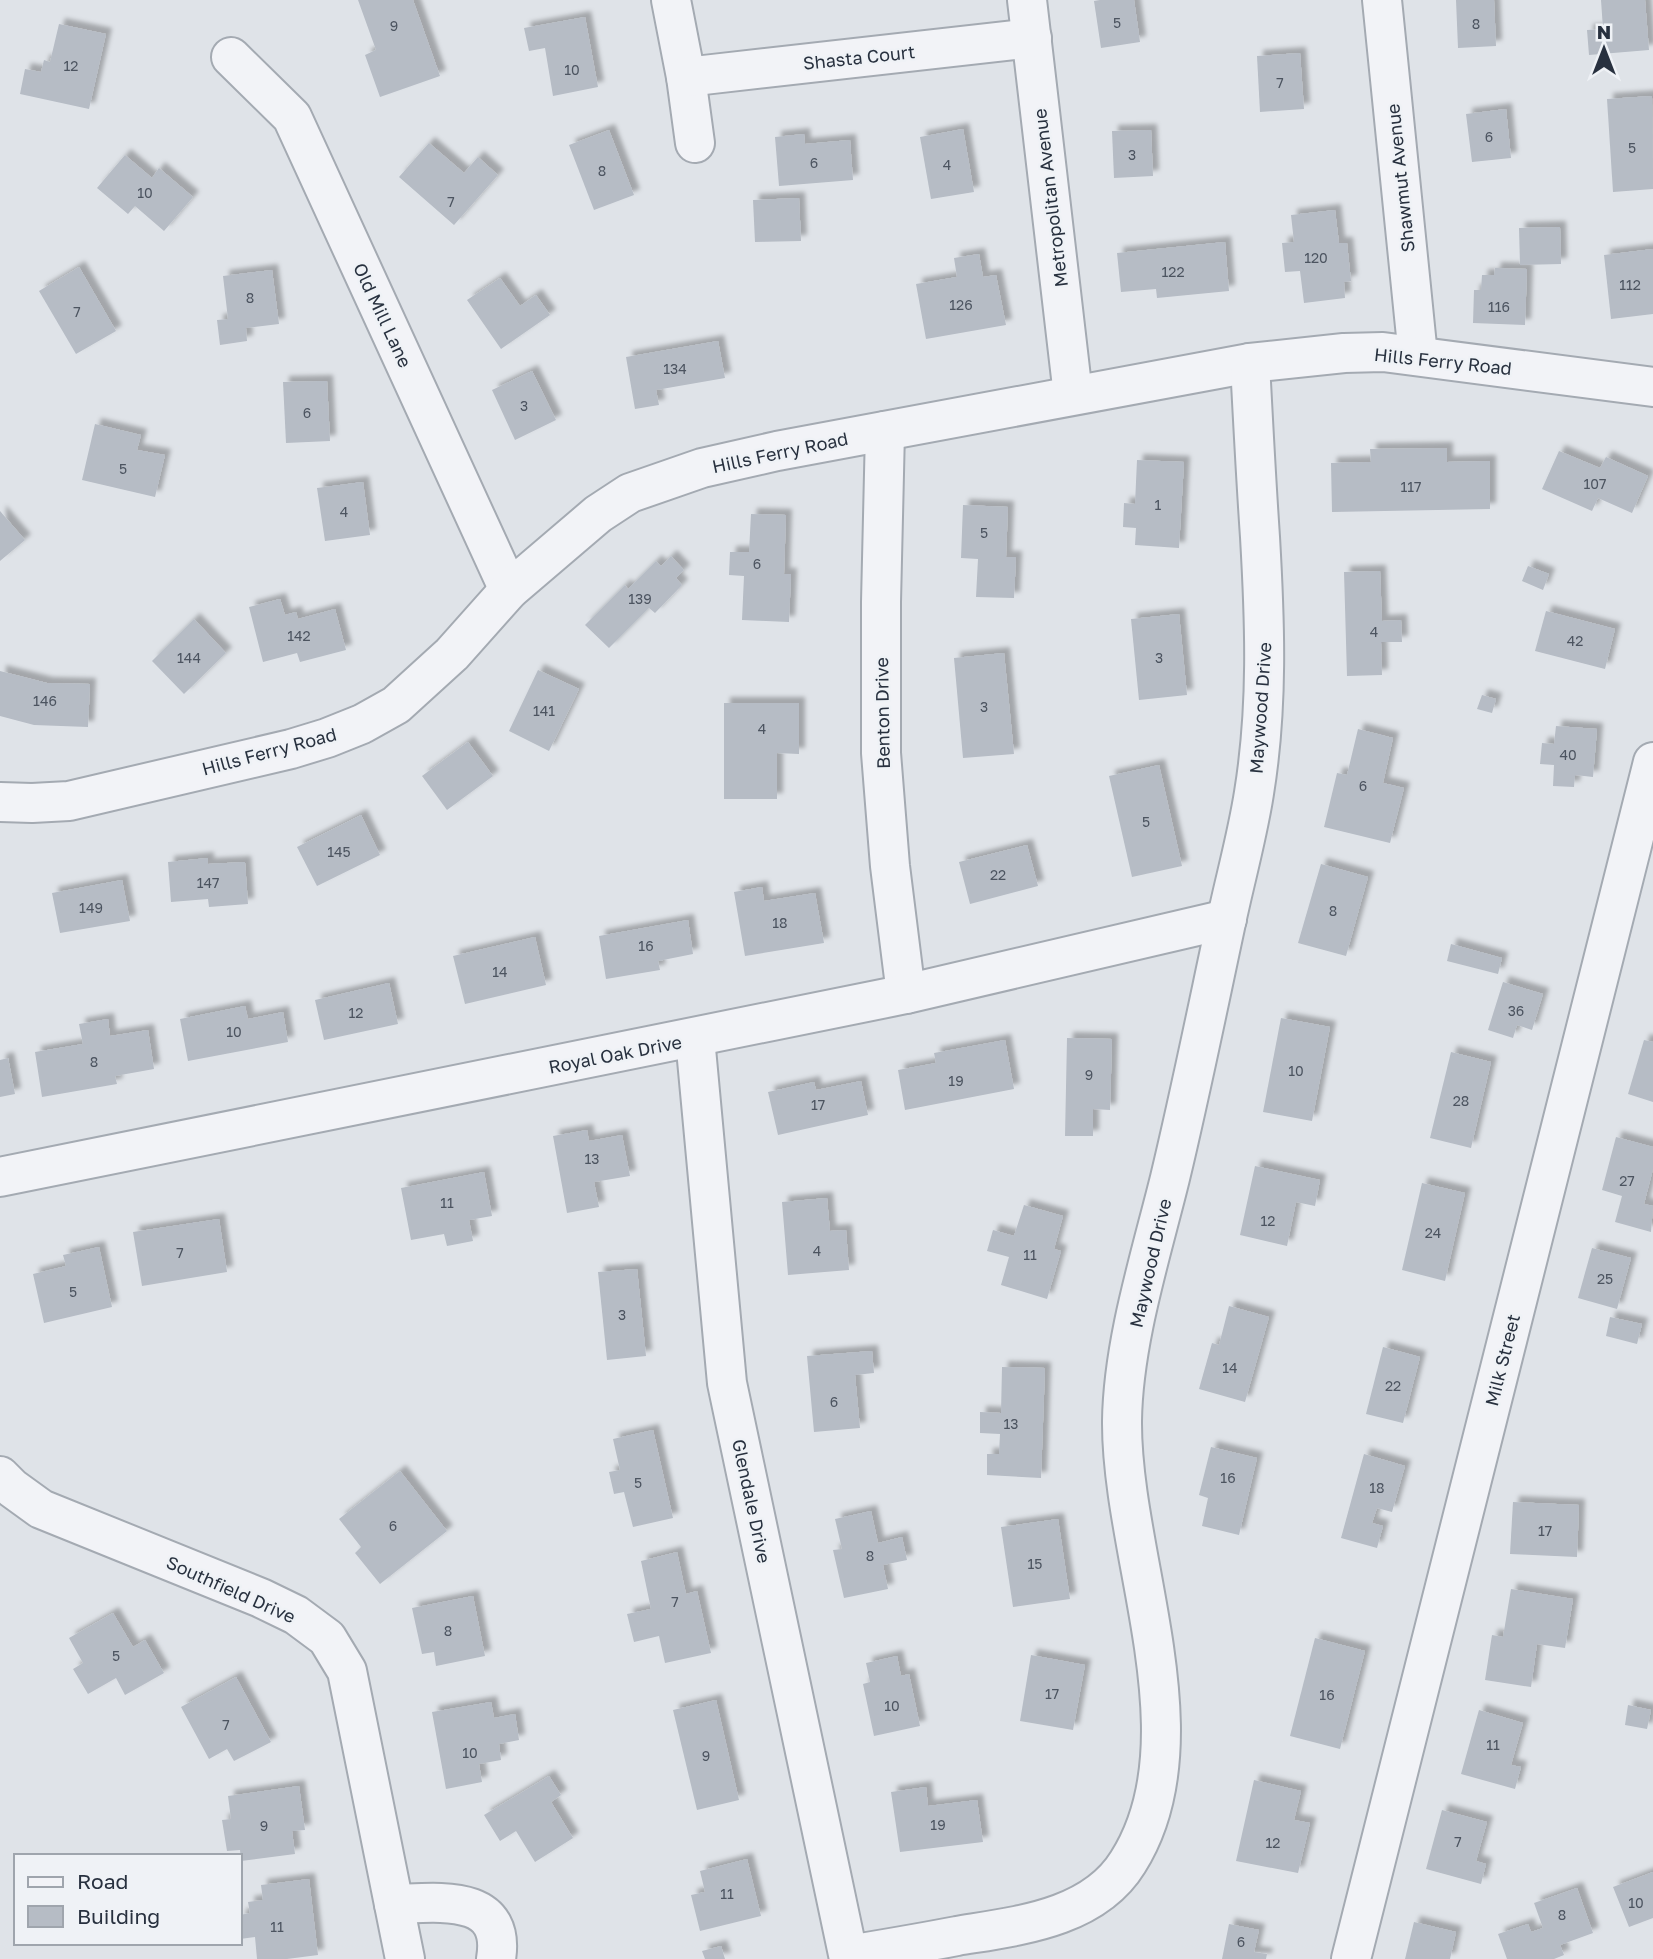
<svg xmlns="http://www.w3.org/2000/svg" width="1653" height="1959" viewBox="0 0 1653 1959" font-family="'Golos Text',sans-serif">
	<style>
		.building { fill: #b6bcc5; filter: url(#shadow) }
		.lines { fill: none; stroke-linecap: round; stroke-linejoin: round }
		.minor-casing { stroke: #a4aab2; stroke-width: 42 }
		.minor { stroke: #f2f3f7; stroke-width: 38 }
		.labels { text-anchor: middle; dominant-baseline: central; stroke-width: 5; stroke-linejoin: round; paint-order: stroke }
		.number-label { font-size: 14px; fill: #4c5460 }
		.street-label { font-size: 18px; fill: #28313f; stroke: #eff2f6 }
	</style>
	<defs>
		<filter id="shadow"><feDropShadow dx="6" dy="-6" stdDeviation="2" flood-color="#0004"/></filter>
	</defs>
	<rect width="100%" height="100%" fill="#dfe3e8"/>
	<g class="building">
		<path d="M358,0H413L440,76L380,97L365,55L376,50Z"/>
		<path d="M1100,0H1134L1140,42L1101,48L1094,1Z"/>
		<path d="M1456,0H1494L1496,46L1458,48Z"/>
		<path d="M1601,0H1645L1649,50L1589,55L1587,30L1603,29Z"/>
		<path d="M585,17L598,87L553,96L545,48L529,51L524,28Z"/>
		<path d="M59,24L106,34L89,109L20,94L25,69L41,72L44,60L50,62Z"/>
		<path d="M1300,53L1304,109L1260,112L1257,56Z"/>
		<path d="M1652,96L1653,189L1613,192L1607,99Z"/>
		<path d="M1506,109L1511,158L1472,162L1466,114Z"/>
		<path d="M963,129L974,192L931,199L920,137Z"/>
		<path d="M609,130L634,195L594,210L569,145Z"/>
		<path d="M1151,130L1153,176L1114,178L1112,131Z"/>
		<path d="M804,134L805,144L850,140L853,180L779,186L775,137Z"/>
		<path d="M429,143L464,173L478,157L498,175L454,225L399,177Z"/>
		<path d="M125,155L152,178L159,168L193,197L164,231L135,206L128,214L97,188Z"/>
		<path d="M799,198L801,241L755,242L753,200Z"/>
		<path d="M1335,210L1339,243H1347L1351,281L1344,282L1345,298L1304,303L1300,271L1285,272L1282,243L1294,242L1291,215Z"/>
		<path d="M1560,227L1561,264L1520,265L1519,228Z"/>
		<path d="M1225,242L1229,291L1157,298L1156,289L1121,292L1117,253Z"/>
		<path d="M1653,249V314L1611,319L1604,255Z"/>
		<path d="M979,254L983,277L996,275L1006,325L926,339L916,284L957,277L954,258Z"/>
		<path d="M79,267L116,331L76,354L39,291Z"/>
		<path d="M1495,268L1527,269L1525,325L1473,323L1474,290H1481L1482,275H1494Z"/>
		<path d="M272,270L279,324L246,328L247,341L220,345L217,320L228,319L223,276Z"/>
		<path d="M500,278L520,306L536,295L550,315L501,349L467,300Z"/>
		<path d="M718,341L725,378L656,390L659,405L635,409L626,357Z"/>
		<path d="M532,371L556,420L515,440L492,390Z"/>
		<path d="M327,381L330,441L286,443L283,382Z"/>
		<path d="M95,424L141,435L137,450L165,455L155,497L82,480Z"/>
		<path d="M1447,448V462L1490,461V509L1332,512L1331,463L1371,462L1370,449Z"/>
		<path d="M1559,451L1600,468L1606,457L1648,476L1632,513L1598,498L1592,511L1542,489Z"/>
		<path d="M1137,460L1184,462L1179,548L1135,545L1136,528L1123,527L1124,503L1135,504Z"/>
		<path d="M363,482L370,535L325,541L317,488Z"/>
		<path d="M963,505L1008,507L1006,557H1016L1014,598L976,597L978,559L961,558Z"/>
		<path d="M0,511L25,540L0,561Z"/>
		<path d="M751,514L786,515L784,574H791L789,622L742,620L744,576L729,575L730,552H749Z"/>
		<path d="M671,556L684,570L676,578L682,585L655,613L649,608L609,648L585,625L625,585L628,589L656,561L661,566Z"/>
		<path d="M1528,566L1549,574L1543,590L1522,581Z"/>
		<path d="M1380,571L1382,621L1401,620L1402,642H1381L1382,675L1347,676L1344,572Z"/>
		<path d="M280,599L285,615L296,612L298,619L335,609L346,650L300,662L297,653L263,662L249,607Z"/>
		<path d="M1546,611L1615,629L1605,669L1535,651Z"/>
		<path d="M1179,614L1187,695L1139,700L1131,619Z"/>
		<path d="M194,619L226,653L184,694L152,661Z"/>
		<path d="M1004,653L1014,754L963,758L954,658Z"/>
		<path d="M538,670L579,689L549,751L509,731Z"/>
		<path d="M0,671L47,683L90,684L88,727L34,725L0,716Z"/>
		<path d="M1482,695L1496,699L1492,713L1477,709Z"/>
		<path d="M724,703H799V754L777,753V799H724Z"/>
		<path d="M1556,726L1597,729L1593,777L1575,775L1574,787L1553,786L1554,765L1540,764L1542,743L1554,744Z"/>
		<path d="M1358,729L1393,738L1383,783L1404,788L1390,843L1324,827L1337,773L1347,775Z"/>
		<path d="M468,742L493,776L447,810L422,776Z"/>
		<path d="M1159,765L1182,866L1132,877L1109,776Z"/>
		<path d="M361,815L380,855L317,886L297,847Z"/>
		<path d="M1027,845L1038,886L970,904L959,862Z"/>
		<path d="M208,858V864L245,862L248,904L209,907L208,899L171,902L168,862Z"/>
		<path d="M1321,864L1368,877L1346,956L1298,943Z"/>
		<path d="M122,880L130,921L60,933L52,893Z"/>
		<path d="M762,887L764,901L815,893L824,943L745,956L734,892Z"/>
		<path d="M688,920L693,954L658,961L660,970L606,979L599,936Z"/>
		<path d="M535,937L546,985L465,1004L453,956Z"/>
		<path d="M1451,944L1502,958L1498,974L1447,961Z"/>
		<path d="M1503,982L1543,994L1532,1030L1517,1025L1513,1038L1488,1030Z"/>
		<path d="M389,983L398,1024L324,1040L315,1000Z"/>
		<path d="M245,1006L248,1019L283,1012L288,1042L188,1061L180,1019Z"/>
		<path d="M1281,1018L1330,1027L1312,1121L1263,1112Z"/>
		<path d="M108,1019L110,1036L148,1030L154,1069L115,1076L117,1084L42,1097L35,1052L83,1044L79,1024Z"/>
		<path d="M1067,1038L1112,1039L1110,1110L1093,1109V1136H1065Z"/>
		<path d="M1005,1040L1014,1089L905,1110L898,1070L936,1063L934,1053Z"/>
		<path d="M1644,1040L1653,1042V1102L1628,1094Z"/>
		<path d="M1451,1052L1491,1062L1471,1148L1430,1138Z"/>
		<path d="M8,1058L15,1094L0,1097V1060Z"/>
		<path d="M861,1081L868,1115L778,1135L768,1092L814,1082L816,1090Z"/>
		<path d="M587,1130L589,1141L622,1135L630,1176L594,1182L599,1207L567,1213L553,1136Z"/>
		<path d="M1616,1137L1653,1147V1169L1644,1204L1653,1206L1651,1232L1615,1222L1622,1196L1602,1190Z"/>
		<path d="M1255,1166L1320,1180L1315,1206L1296,1202L1287,1246L1240,1235Z"/>
		<path d="M484,1172L492,1216L469,1220L473,1241L447,1246L444,1234L411,1240L401,1188Z"/>
		<path d="M1422,1183L1465,1193L1445,1281L1402,1270Z"/>
		<path d="M827,1198L830,1231L846,1230L849,1270L788,1275L782,1202Z"/>
		<path d="M1024,1205L1063,1216L1054,1249L1061,1251L1047,1299L1001,1285L1009,1257L987,1251L993,1230L1014,1236Z"/>
		<path d="M219,1219L227,1272L142,1286L133,1232Z"/>
		<path d="M99,1247L112,1307L44,1323L33,1274L66,1266L63,1255Z"/>
		<path d="M1592,1248L1631,1258L1617,1309L1578,1298Z"/>
		<path d="M637,1269L646,1356L607,1360L598,1272Z"/>
		<path d="M1229,1306L1269,1317L1245,1402L1199,1389L1212,1343L1219,1345Z"/>
		<path d="M1610,1317L1642,1324L1637,1344L1606,1336Z"/>
		<path d="M1383,1347L1420,1357L1403,1423L1366,1414Z"/>
		<path d="M872,1351L874,1373L855,1375L860,1428L814,1432L807,1356Z"/>
		<path d="M1002,1367L1045,1368L1041,1478L987,1475V1454H999L1000,1434L980,1433V1412L1001,1413Z"/>
		<path d="M653,1430L673,1518L633,1527L624,1492L614,1494L609,1472L620,1470L613,1439Z"/>
		<path d="M1211,1447L1257,1458L1239,1535L1202,1526L1208,1498L1199,1495Z"/>
		<path d="M1364,1454L1405,1466L1392,1512L1377,1508L1372,1523L1383,1526L1377,1548L1341,1538Z"/>
		<path d="M400,1471L447,1531L380,1584L355,1553L361,1547L339,1519Z"/>
		<path d="M1513,1502L1579,1505L1577,1557L1510,1554Z"/>
		<path d="M871,1511L878,1543L902,1537L907,1560L883,1565L888,1589L844,1598L833,1550L842,1549L835,1519Z"/>
		<path d="M1058,1519L1070,1599L1013,1607L1001,1527Z"/>
		<path d="M677,1552L686,1594L697,1591L711,1653L665,1663L659,1636L634,1642L627,1614L651,1609L641,1561Z"/>
		<path d="M1511,1589L1573,1599L1565,1648L1537,1644L1531,1687L1485,1680L1492,1635L1503,1637Z"/>
		<path d="M473,1596L485,1656L436,1666L434,1652L422,1654L412,1608Z"/>
		<path d="M113,1613L133,1647L145,1640L164,1673L125,1695L116,1678L88,1694L73,1669L83,1663L69,1638Z"/>
		<path d="M1315,1638L1365,1651L1340,1749L1290,1736Z"/>
		<path d="M1031,1655L1085,1665L1073,1730L1020,1721Z"/>
		<path d="M897,1656L901,1676L909,1674L920,1726L874,1736L863,1684L870,1682L866,1663Z"/>
		<path d="M236,1677L271,1742L234,1761L227,1749L209,1759L181,1707Z"/>
		<path d="M716,1700L739,1800L697,1810L673,1710Z"/>
		<path d="M491,1702L494,1718L515,1714L519,1740L499,1744L501,1760L479,1764L482,1782L446,1789L432,1712Z"/>
		<path d="M1628,1705L1651,1710L1647,1729L1625,1725Z"/>
		<path d="M1479,1710L1523,1723L1511,1765L1521,1767L1515,1789L1461,1774Z"/>
		<path d="M549,1776L561,1795L551,1802L573,1838L535,1862L516,1831L500,1841L484,1815Z"/>
		<path d="M1254,1780L1301,1791L1294,1820L1310,1823L1298,1873L1236,1861Z"/>
		<path d="M299,1786L305,1830L292,1831L295,1854L241,1861L240,1850L227,1851L222,1820L231,1819L228,1796Z"/>
		<path d="M926,1787L928,1806L977,1800L983,1842L900,1852L891,1792Z"/>
		<path d="M1442,1810L1487,1822L1476,1861L1486,1864L1481,1884L1426,1869Z"/>
		<path d="M747,1859L761,1916L700,1931L691,1895L705,1892L700,1871Z"/>
		<path d="M1653,1872V1918L1629,1927L1613,1887Z"/>
		<path d="M309,1879L318,1955L287,1959H257L255,1937L240,1939V1915L250,1913L248,1902L263,1900L261,1885Z"/>
		<path d="M1577,1888L1593,1933L1560,1945L1564,1955L1554,1959H1507L1498,1934L1528,1924L1531,1932L1543,1928L1534,1903Z"/>
		<path d="M1414,1922L1456,1932L1450,1959H1405Z"/>
		<path d="M1229,1924L1259,1930L1254,1952L1267,1954L1266,1959H1222Z"/>
		<path d="M721,1946L725,1959H705L702,1951Z"/>
	</g>
	<g class="lines">
		<defs>
			<g id="minor">
				<path d="M671,0L686,77L695,143"/>
				<path d="M1027,0L1073,395"/>
				<path d="M1382,0L1418,356"/>
				<path d="M231,57L292,117L509,590"/>
				<path d="M686,77L1032,38"/>
				<path d="M885,431L881,602V753L890,866L906,994"/>
				<path d="M0,802L32,803L69,801L291,749L327,738L362,724L396,705L452,654L509,590L598,514L630,493L702,468L777,451L1250,363L1344,353L1383,352L1653,387"/>
				<path d="M695,1038L727,1383L849,1959"/>
				<path d="M0,1177L906,994L1227,919"/>
				<path d="M0,1476L12,1488L41,1509L261,1598L296,1615L327,1638L347,1671L405,1959"/>
				<path d="M394,1904C436,1903 507,1892 496,1959"/>
				<path d="M849,1955C885,1949 921,1943 957,1936C1017,1926 1093,1919 1128,1862C1206,1739 1121,1557 1122,1421C1123,1342 1151,1255 1170,1178C1190,1095 1207,1011 1225,927C1234,883 1247,838 1254,793C1268,707 1265,623 1260,537C1256,479 1253,421 1250,363"/>
				<path d="M1351,1959L1653,762"/>
			</g>
		</defs>
		<use href="#minor" class="minor-casing"/>
		<use href="#minor" class="minor"/>
	</g>
	<g class="labels">
		<g class="number-label">
			<text x="1117" y="22">5</text>
			<text x="1476" y="23">8</text>
			<text x="394" y="25">9</text>
			<text x="71" y="65">12</text>
			<text x="572" y="69">10</text>
			<text x="1280" y="82">7</text>
			<text x="1489" y="136">6</text>
			<text x="1632" y="147">5</text>
			<text x="1132" y="154">3</text>
			<text x="814" y="162">6</text>
			<text x="947" y="164">4</text>
			<text x="602" y="170">8</text>
			<text x="145" y="192">10</text>
			<text x="451" y="201">7</text>
			<text x="1316" y="257">120</text>
			<text x="1173" y="271">122</text>
			<text x="1630" y="284">112</text>
			<text x="250" y="297">8</text>
			<text x="961" y="304">126</text>
			<text x="1499" y="306">116</text>
			<text x="77" y="311">7</text>
			<text x="675" y="368">134</text>
			<text x="524" y="405">3</text>
			<text x="307" y="412">6</text>
			<text x="123" y="468">5</text>
			<text x="1595" y="483">107</text>
			<text x="1411" y="486">117</text>
			<text x="1158" y="504">1</text>
			<text x="344" y="511">4</text>
			<text x="984" y="532">5</text>
			<text x="757" y="563">6</text>
			<text x="640" y="598">139</text>
			<text x="1374" y="631">4</text>
			<text x="299" y="635">142</text>
			<text x="1575" y="640">42</text>
			<text x="189" y="657">144</text>
			<text x="1159" y="657">3</text>
			<text x="45" y="700">146</text>
			<text x="984" y="706">3</text>
			<text x="544" y="710">141</text>
			<text x="762" y="728">4</text>
			<text x="1568" y="754">40</text>
			<text x="1363" y="785">6</text>
			<text x="1146" y="821">5</text>
			<text x="339" y="851">145</text>
			<text x="998" y="874">22</text>
			<text x="208" y="882">147</text>
			<text x="91" y="907">149</text>
			<text x="1333" y="910">8</text>
			<text x="780" y="922">18</text>
			<text x="646" y="945">16</text>
			<text x="500" y="971">14</text>
			<text x="1516" y="1010">36</text>
			<text x="356" y="1012">12</text>
			<text x="234" y="1031">10</text>
			<text x="94" y="1061">8</text>
			<text x="1296" y="1070">10</text>
			<text x="1089" y="1074">9</text>
			<text x="956" y="1080">19</text>
			<text x="1461" y="1100">28</text>
			<text x="818" y="1104">17</text>
			<text x="592" y="1158">13</text>
			<text x="1627" y="1180">27</text>
			<text x="447" y="1202">11</text>
			<text x="1268" y="1220">12</text>
			<text x="1433" y="1232">24</text>
			<text x="817" y="1250">4</text>
			<text x="180" y="1252">7</text>
			<text x="1030" y="1254">11</text>
			<text x="1605" y="1278">25</text>
			<text x="73" y="1291">5</text>
			<text x="622" y="1314">3</text>
			<text x="1230" y="1367">14</text>
			<text x="1393" y="1385">22</text>
			<text x="834" y="1401">6</text>
			<text x="1011" y="1423">13</text>
			<text x="1228" y="1477">16</text>
			<text x="638" y="1482">5</text>
			<text x="1377" y="1487">18</text>
			<text x="393" y="1525">6</text>
			<text x="1545" y="1530">17</text>
			<text x="870" y="1555">8</text>
			<text x="1035" y="1563">15</text>
			<text x="675" y="1601">7</text>
			<text x="448" y="1630">8</text>
			<text x="116" y="1655">5</text>
			<text x="1052" y="1693">17</text>
			<text x="1327" y="1694">16</text>
			<text x="892" y="1705">10</text>
			<text x="226" y="1724">7</text>
			<text x="1493" y="1744">11</text>
			<text x="470" y="1752">10</text>
			<text x="706" y="1755">9</text>
			<text x="938" y="1824">19</text>
			<text x="264" y="1825">9</text>
			<text x="1458" y="1841">7</text>
			<text x="1273" y="1842">12</text>
			<text x="727" y="1893">11</text>
			<text x="1636" y="1902">10</text>
			<text x="1562" y="1914">8</text>
			<text x="277" y="1926">11</text>
			<text x="1241" y="1941">6</text>
		</g>
		<g class="street-label">
			<text transform="translate(859 57) rotate(-6)">Shasta Court</text>
			<text transform="translate(1400 178) rotate(-96)">Shawmut Avenue</text>
			<text transform="translate(1050 198) rotate(-97)">Metropolitan Avenue</text>
			<text transform="translate(383 315) rotate(65)">Old Mill Lane</text>
			<text transform="translate(1443 361) rotate(6)">Hills Ferry Road</text>
			<text transform="translate(780 452) rotate(-12)">Hills Ferry Road</text>
			<text transform="translate(1260 708) rotate(-86)">Maywood Drive</text>
			<text transform="translate(882 713) rotate(-91)">Benton Drive</text>
			<text transform="translate(269 751) rotate(-15)">Hills Ferry Road</text>
			<text transform="translate(615 1054) rotate(-11)">Royal Oak Drive</text>
			<text transform="translate(1150 1263) rotate(-77)">Maywood Drive</text>
			<text transform="translate(1502 1360) rotate(-76)">Milk Street</text>
			<text transform="translate(752 1501) rotate(78)">Glendale Drive</text>
			<text transform="translate(231 1589) rotate(24)">Southfield Drive</text>
		</g>
	</g>
	<rect x="14" y="1854" width="228" height="91" fill="#eff2f6" stroke="#9fa5ad" stroke-width="2"/>
	<rect x="28" y="1877" width="35" height="10" fill="#f2f3f7" stroke="#9fa5ad" stroke-width="2"/>
	<text x="77" y="1889" font-size="21" fill="#28313f">Road</text>
	<rect x="28" y="1906" width="35" height="21" fill="#b6bcc5" stroke="#9fa5ad" stroke-width="2"/>
	<text x="77" y="1924" font-size="21" fill="#28313f">Building</text>
	<g transform="translate(1604 49)" stroke="#eff2f6" stroke-width="5" paint-order="stroke">
	<path d="M0-5L12 26L0 18L-12 26Z" fill="#28313f"/>
	<text y="-10" font-size="19" font-weight="bold" text-anchor="middle" fill="#28313f">N</text>
	</g>
</svg>
